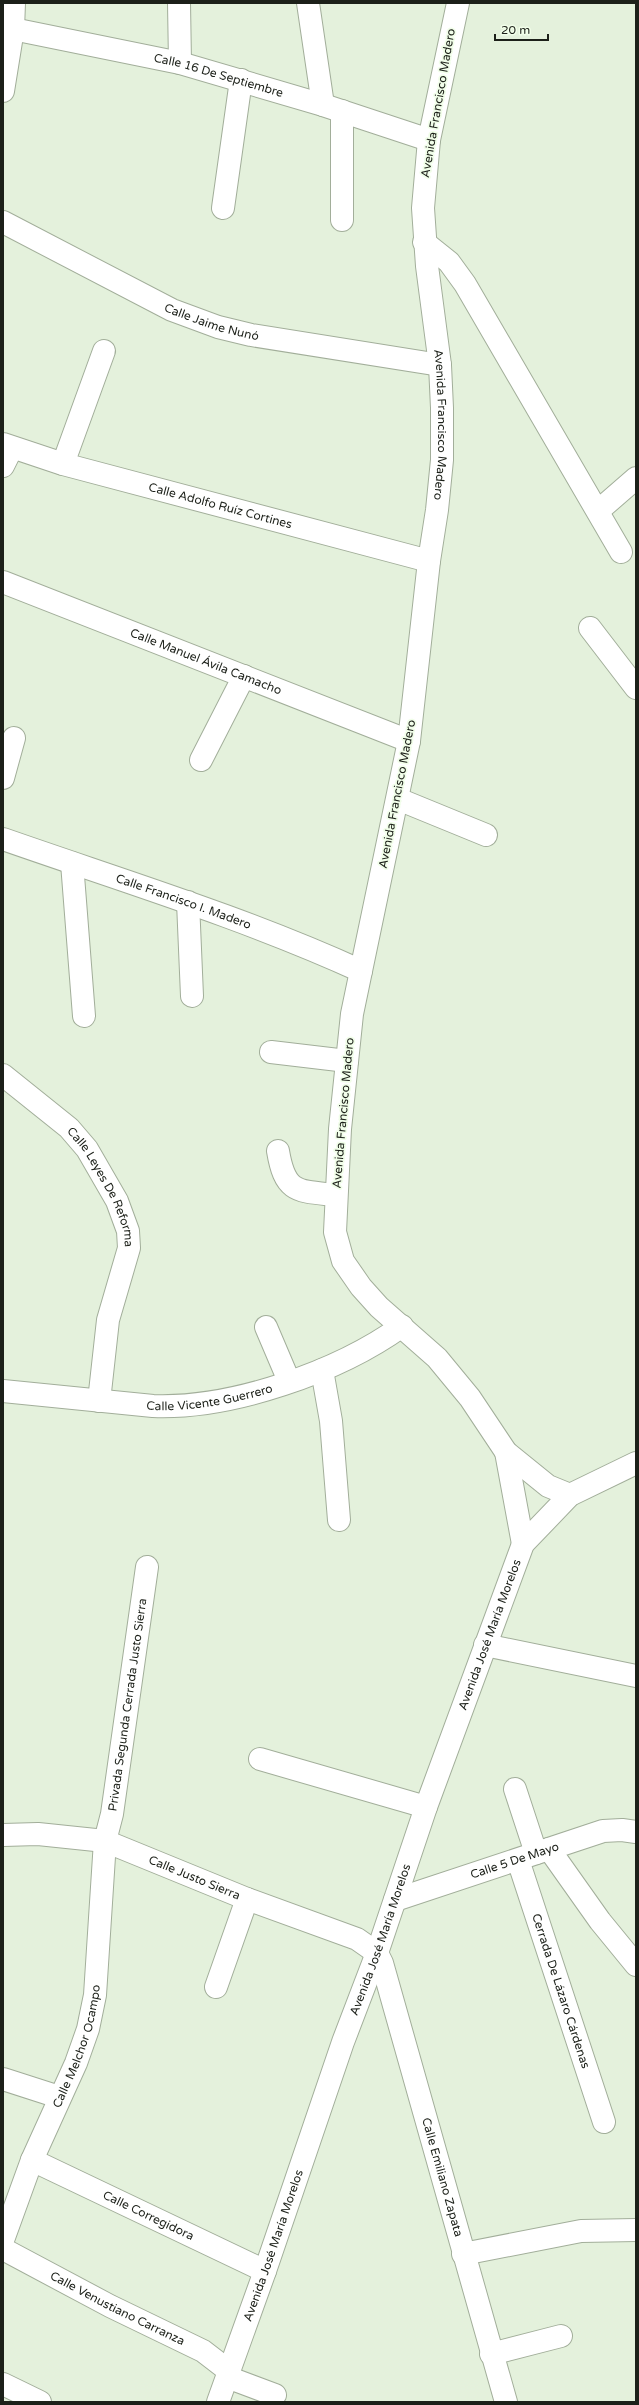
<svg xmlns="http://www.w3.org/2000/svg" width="639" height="2405" viewBox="0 0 639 2405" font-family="'Varela Round',sans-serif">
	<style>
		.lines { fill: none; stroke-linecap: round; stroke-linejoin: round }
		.minor-casing { stroke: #a2ae9a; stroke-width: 24 }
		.minor { stroke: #fff; stroke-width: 22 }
		.labels { text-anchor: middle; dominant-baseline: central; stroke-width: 3.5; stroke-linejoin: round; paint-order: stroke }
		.street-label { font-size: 12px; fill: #1c2019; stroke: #f1fee9 }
	</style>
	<rect width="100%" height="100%" fill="#e4f1dc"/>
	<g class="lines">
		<defs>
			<g id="minor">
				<path d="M179,3L180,63"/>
				<path d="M308,3L323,105"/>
				<path id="s1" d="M458,3L429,140L423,208L427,266L440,365L442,408V460L437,510L429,561L409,741L352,1014L340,1129L335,1232L343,1261L361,1287L379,1307L437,1358L470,1398L506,1452L548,1486L570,1495"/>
				<path id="s2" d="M3,27L180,63L323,105L429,140"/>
				<path d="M3,91L13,29L14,3"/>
				<path d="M342,111V220"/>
				<path d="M223,208L241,80"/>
				<path id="s3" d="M3,222L172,310L218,327L251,335L440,365"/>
				<path d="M424,242L449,262L465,284L621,552"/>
				<path id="s4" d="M3,444L63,464L429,561"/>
				<path d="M63,464L104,351"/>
				<path d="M3,466L12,448"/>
				<path d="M598,511L636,478"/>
				<path id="s5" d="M3,582L409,741"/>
				<path d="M590,628L636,688"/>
				<path d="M201,760L244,676"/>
				<path d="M3,778L14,738"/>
				<path d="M398,799L486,835"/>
				<path id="s6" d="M3,839C123,881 245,918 361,971"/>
				<path d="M72,863L84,1016"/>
				<path d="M188,902L192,996"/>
				<path d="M271,1052L347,1061"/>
				<path id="s7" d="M3,1075L69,1128L87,1149L117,1201L128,1231L129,1248L108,1320L99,1401"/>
				<path d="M278,1151C285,1193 297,1191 335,1195"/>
				<path d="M266,1327L289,1381"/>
				<path d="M322,1370L331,1421L339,1520"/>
				<path id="s8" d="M3,1391L153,1406C232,1409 338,1372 402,1326"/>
				<path d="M506,1452L523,1544"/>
				<path d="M485,1645L636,1676"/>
				<path d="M260,1759L426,1807"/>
				<path d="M515,1789L536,1853"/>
				<path id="s9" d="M3,1835L38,1834L105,1841L247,1899L357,1939L377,1953L382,1963L506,2402"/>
				<path d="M549,1849L600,1921L636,1965"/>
				<path id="s10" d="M518,1860L604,2122"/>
				<path id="s11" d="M395,1900L603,1831L622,1830L636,1832"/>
				<path d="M216,1987L247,1899"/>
				<path d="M3,2079L59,2097"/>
				<path id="s12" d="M32,2160L265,2271"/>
				<path id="s13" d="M3,2240L32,2160L76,2063L88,2029L95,1995L105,1841L112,1814L147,1567"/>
				<path id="s14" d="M3,2249L110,2306L203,2351L229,2371"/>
				<path d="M463,2254L581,2231L636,2230"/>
				<path d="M491,2354L561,2336"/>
				<path d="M227,2377L275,2395"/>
				<path d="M3,2384L40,2402"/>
				<path id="s15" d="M218,2402L265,2271L343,2042L377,1953L426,1807L523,1544L570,1495L636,1463"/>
			</g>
		</defs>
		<use href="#minor" class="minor-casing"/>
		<use href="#minor" class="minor"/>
	</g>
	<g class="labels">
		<g class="street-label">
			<text stroke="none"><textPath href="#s2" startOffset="221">Calle 16 De Septiembre</textPath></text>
			<text transform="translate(438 103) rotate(-80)">Avenida Francisco Madero</text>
			<text stroke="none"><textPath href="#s3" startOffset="232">Calle Jaime Nunó</textPath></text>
			<text stroke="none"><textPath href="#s1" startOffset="426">Avenida Francisco Madero</textPath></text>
			<text stroke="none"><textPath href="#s4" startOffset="226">Calle Adolfo Ruíz Cortines</textPath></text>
			<text stroke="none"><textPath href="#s5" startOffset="218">Calle Manuel Ávila Camacho</textPath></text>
			<text transform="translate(397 794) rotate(-79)">Avenida Francisco Madero</text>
			<text stroke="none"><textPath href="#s6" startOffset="191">Calle Francisco I. Madero</textPath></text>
			<text transform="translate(343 1113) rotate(-85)">Avenida Francisco Madero</text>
			<text stroke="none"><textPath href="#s7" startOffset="153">Calle Leyes De Reforma</textPath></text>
			<text stroke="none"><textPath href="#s8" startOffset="208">Calle Vicente Guerrero</textPath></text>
			<text stroke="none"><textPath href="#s15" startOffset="814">Avenida José María Morelos</textPath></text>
			<text stroke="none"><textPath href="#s13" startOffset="555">Privada Segunda Cerrada Justo Sierra</textPath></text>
			<text stroke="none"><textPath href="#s11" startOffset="126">Calle 5 De Mayo</textPath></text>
			<text stroke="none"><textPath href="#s9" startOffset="199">Calle Justo Sierra</textPath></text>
			<text stroke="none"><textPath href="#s15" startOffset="490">Avenida José María Morelos</textPath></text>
			<text stroke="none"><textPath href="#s10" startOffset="138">Cerrada De Lázaro Cárdenas</textPath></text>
			<text stroke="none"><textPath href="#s13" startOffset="208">Calle Melchor Ocampo</textPath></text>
			<text stroke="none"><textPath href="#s9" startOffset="631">Calle Emiliano Zapata</textPath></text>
			<text stroke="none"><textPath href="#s12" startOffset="129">Calle Corregidora</textPath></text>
			<text stroke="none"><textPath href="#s15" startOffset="166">Avenida José María Morelos</textPath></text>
			<text stroke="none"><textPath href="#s14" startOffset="129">Calle Venustiano Carranza</textPath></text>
		</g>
	</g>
	<rect width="639" height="2405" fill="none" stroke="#1c2019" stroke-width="8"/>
	<path d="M495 34v6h53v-6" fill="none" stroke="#1c2019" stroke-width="2"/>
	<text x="501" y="34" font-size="12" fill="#1c2019" stroke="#f1fee9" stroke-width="3" paint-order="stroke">20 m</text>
</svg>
